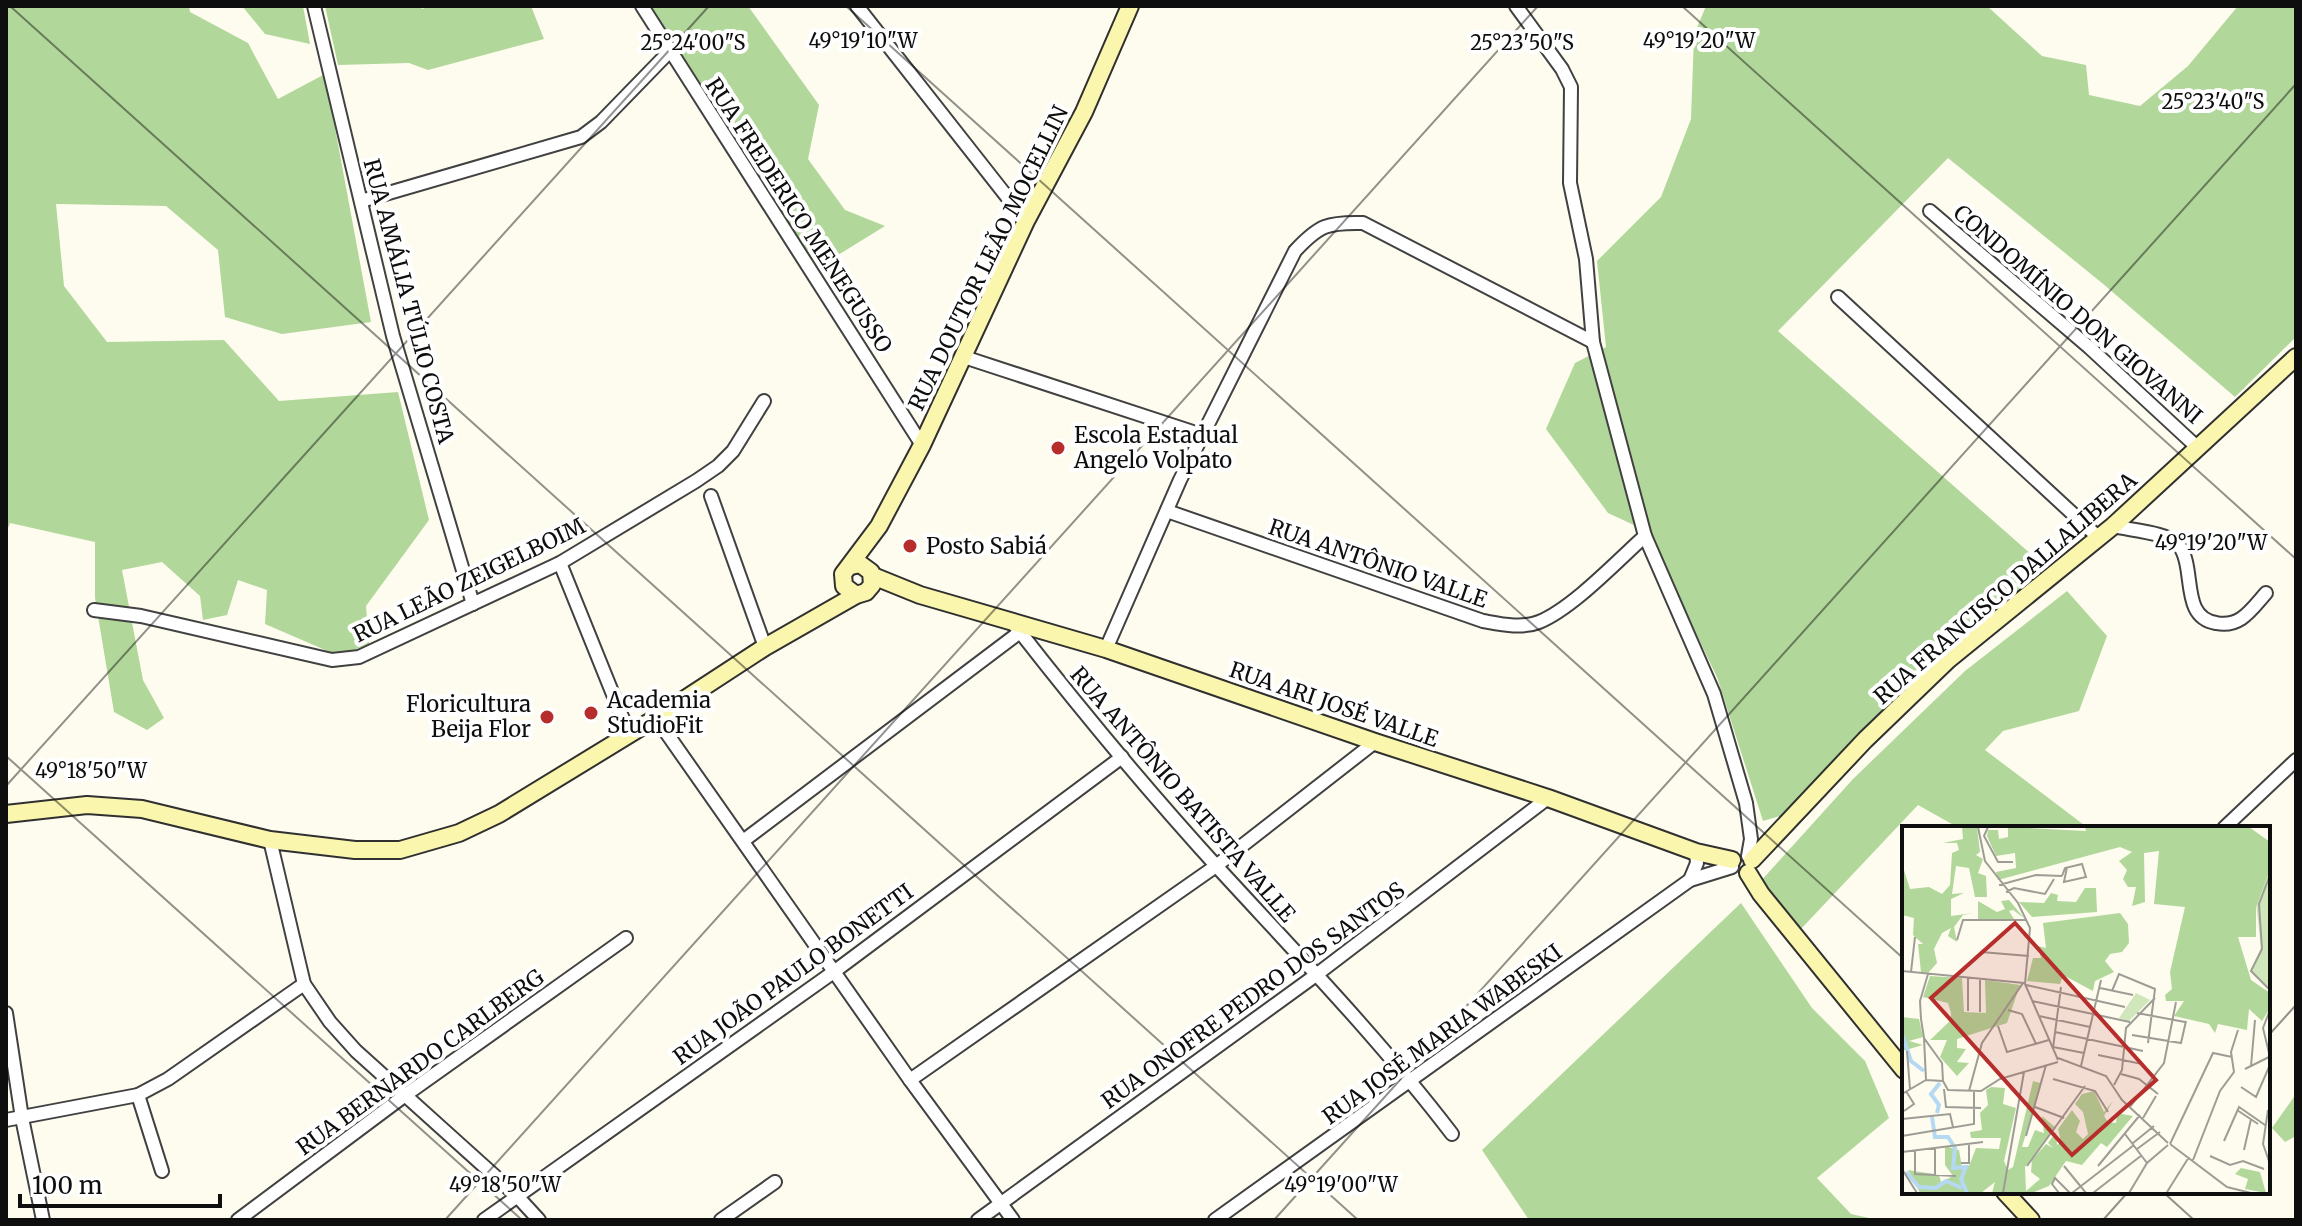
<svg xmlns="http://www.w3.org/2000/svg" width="2302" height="1226" viewBox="0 0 2302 1226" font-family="Merriweather,serif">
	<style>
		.forest { fill: #b2d79a }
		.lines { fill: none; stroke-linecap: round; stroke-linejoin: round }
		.street-casing { stroke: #414141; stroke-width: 16 }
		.secondary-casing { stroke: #303030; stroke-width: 20 }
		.street { stroke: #fff; stroke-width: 12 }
		.secondary { stroke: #fbf6ad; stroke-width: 16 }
		.ticks { fill: none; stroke: #0e0e0e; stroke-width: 2; stroke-opacity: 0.45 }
		.poi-dot { fill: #b72d2c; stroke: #fff; stroke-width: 3 }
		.labels { text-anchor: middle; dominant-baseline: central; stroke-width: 8; stroke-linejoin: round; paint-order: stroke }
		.street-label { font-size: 22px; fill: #0e0e0e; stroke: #fff }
		.poi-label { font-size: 22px; fill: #0e0e0e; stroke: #fff; text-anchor: start }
		.inset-river { fill: none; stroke: #b6d9f3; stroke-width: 4 }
		.inset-road { fill: none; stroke: #9e9d95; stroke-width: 2 }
		.view { fill: #b72d2c; fill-opacity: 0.15; stroke: #b72d2c; stroke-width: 4 }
		.inset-edge { fill: none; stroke: #0e0e0e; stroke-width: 4 }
		.ticks-label { font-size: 20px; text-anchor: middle; fill: #0e0e0e; stroke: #fff; stroke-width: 8; stroke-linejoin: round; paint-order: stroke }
	</style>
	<rect width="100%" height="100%" fill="#fefcef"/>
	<g class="forest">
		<path d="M6,6H189L190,12L248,43L278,99L325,74L371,322L282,334L225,317L218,250L166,206L56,204L64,286L107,342L224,340L279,401L398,392L429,520L366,606L369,644L339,656L265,624L267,590L238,580L227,615L203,620L200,596L162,562L122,570L143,680L164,718L147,730L114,712L95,598V542L10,523L6,533Z"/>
		<path d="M242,6H303L310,44L265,34Z"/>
		<path d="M325,6H420L422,9L430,6H531L544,39L428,70L409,63L338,65Z"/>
		<path d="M647,6H748L819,105L808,159L845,210L885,226L817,268L747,166Z"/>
		<path d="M1706,6H1987L2042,56L2086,65L2089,95L2140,106L2188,66L2238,6H2296V337L2235,397L2102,283L1948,158L1778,331L2049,570L1955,643L1780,816L1763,821L1717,677L1673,586L1651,533L1608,513L1546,429L1575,363L1606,347L1597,261L1661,197L1691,119L1694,35Z"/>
		<path d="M2067,591L2107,636L2079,711L2003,731L1985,750L2088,828H1959L1918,805L1800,930L1759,883L1853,779L1965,671Z"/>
		<path d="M1741,903L1812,1008L1865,1061L1889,1118L1817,1178L1851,1214L1878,1220H1529L1482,1150Z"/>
		<path d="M2296,1094V1136L2285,1142L2272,1128Z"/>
	</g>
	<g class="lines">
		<defs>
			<g id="street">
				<path d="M314,6L393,336L473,604"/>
				<path d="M642,6L922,445"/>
				<path d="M857,6L1026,221"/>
				<path d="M1516,6L1562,69L1571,87L1570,183L1586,259L1593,342L1645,536L1714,694L1746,803L1751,839L1748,856"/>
				<path d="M361,201L581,137L601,122L670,51"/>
				<path d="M1930,211L2090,348L2198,448"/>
				<path d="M1838,297L2099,538"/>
				<path d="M964,357L1202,435"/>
				<path d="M711,496L765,647"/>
				<path d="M1167,511L1483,621C1500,624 1522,629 1539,622C1573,608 1617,561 1645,536"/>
				<path d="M2113,526C2129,530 2169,533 2178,544C2197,567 2179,617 2216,623C2240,628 2251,610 2266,593"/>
				<path d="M560,563L629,734"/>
				<path d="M94,610L141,616L332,660L359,657L560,563L696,481L718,466L733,451L764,401"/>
				<path d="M1013,623C1079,708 1148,791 1220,870C1299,956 1381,1041 1452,1134"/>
				<path d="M1106,649L1180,480L1295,251C1319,225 1328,222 1363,223L1593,342"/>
				<path d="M656,718L910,1080L1013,1220"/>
				<path d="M2224,828L2296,760"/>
				<path d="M270,840L304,984L330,1022L356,1051L517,1196L539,1220"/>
				<path d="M743,841L1020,632"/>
				<path d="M1690,880L1697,863L1696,852"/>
				<path d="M6,1013L22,1118L43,1220"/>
				<path d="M910,1080L1216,866L1375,742"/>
				<path d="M138,1095L162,1171"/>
				<path d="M6,1120L138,1095L168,1079L304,984"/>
				<path d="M238,1220L404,1096L626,938"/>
				<path d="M484,1220L835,971L1122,757"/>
				<path d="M721,1220L775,1182"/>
				<path d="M978,1220L1316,975L1548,798"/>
				<path d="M1215,1220L1690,880L1732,867"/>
			</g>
			<g id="secondary">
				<path d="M873,576L920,595L1106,649L1375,742L1548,798L1696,852L1732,860"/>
				<path d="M856,595L844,586L843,574L879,526L922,445L1026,221L1084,112L1130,6"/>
				<path d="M6,814L87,805L142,809L270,840L355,850H400L459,833L499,814L656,718L765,647L856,595L866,592L872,585L871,572L860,564L851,566"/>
				<path d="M1752,860L1865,740L1948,660L2113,526L2296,357"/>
				<path d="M1748,873L1761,894L1904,1070"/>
				<path d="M2005,1192L2031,1220"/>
			</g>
		</defs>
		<use href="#street" class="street-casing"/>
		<use href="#secondary" class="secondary-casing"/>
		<use href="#street" class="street"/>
		<use href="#secondary" class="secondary"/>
	</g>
	<path class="ticks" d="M10,6L1358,1220M846,6L1904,959M1682,6L2296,559M6,756L522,1220M6,786L709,6M2268,1036L2296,1005M2163,1192L2194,1220M445,1220L1538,6M1274,1220L2296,84M2103,1220L2128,1192"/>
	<g class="poi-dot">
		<circle cx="1058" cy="448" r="8"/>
		<circle cx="910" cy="546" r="8"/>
		<circle cx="591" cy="713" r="8"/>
		<circle cx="547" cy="717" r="8"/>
	</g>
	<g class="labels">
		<g class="street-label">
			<text transform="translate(799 215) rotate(57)">RUA FREDERICO MENEGUSSO</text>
			<text transform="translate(988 258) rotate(-64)">RUA DOUTOR LEÃO MOCELLIN</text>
			<text transform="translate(409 301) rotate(75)">RUA AMÁLIA TÚLIO COSTA</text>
			<text transform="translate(2078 314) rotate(41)">CONDOMÍNIO DON GIOVANNI</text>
			<text transform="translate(1378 563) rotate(19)">RUA ANTÔNIO VALLE</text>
			<text transform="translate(469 580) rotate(-26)">RUA LEÃO ZEIGELBOIM</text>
			<text transform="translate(2005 588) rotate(-41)">RUA FRANCISCO DALLALIBERA</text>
			<text transform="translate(1334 704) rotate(19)">RUA ARI JOSÉ VALLE</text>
			<text transform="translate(1183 794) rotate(49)">RUA ANTÔNIO BATISTA VALLE</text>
			<text transform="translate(793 974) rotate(-36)">RUA JOÃO PAULO BONETTI</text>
			<text transform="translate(1253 995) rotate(-36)">RUA ONOFRE PEDRO DOS SANTOS</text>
			<text transform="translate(1442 1034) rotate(-36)">RUA JOSÉ MARIA WABESKI</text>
			<text transform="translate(420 1062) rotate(-36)">RUA BERNARDO CARLBERG</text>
		</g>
		<g class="poi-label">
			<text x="1074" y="435">Escola Estadual<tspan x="1074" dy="25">Angelo Volpato</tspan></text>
			<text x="926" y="546">Posto Sabiá</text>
			<text x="607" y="700">Academia<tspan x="607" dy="25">StudioFit</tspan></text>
			<text x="531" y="704" text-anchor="end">Floricultura<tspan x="531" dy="25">Beija Flor</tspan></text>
		</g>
	</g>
	<g transform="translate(1902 826)">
		<rect width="368" height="368" fill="#fefcef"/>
		<path d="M368,43V165L348,145L359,122L354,77ZM234,167L248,174L227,195L217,192Z" fill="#cfe7ba"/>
		<path d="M60,1H75L78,26L74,29L81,33L76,47L84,50L85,71H73L67,42L54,40L50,68L62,67L49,73V90L71,87L61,89L52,101L55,116L46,110L49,102L40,107L32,123L35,137L26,147L19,146L16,118H21L11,109L12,92L0,89V38L8,63L27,61L40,68L48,59L50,27L57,24L55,17H41L61,13ZM106,1L184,5L183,1H347L368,16V43L354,81V111H336L349,154L368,167V182L360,195L347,183L345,204L316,198L313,207L307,198L272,190L282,175H264L263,169L270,163L268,146L283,81L252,78L257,25L242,27L243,76L230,80L234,61H226L221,53L225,44L217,35L230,26L218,21L96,54L94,46L114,42L113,27L94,30L85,10L86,4H96L97,13L106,11ZM183,62H194L195,86L130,91L117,76L142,77L149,67L156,69L155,75L174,76ZM107,74L122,92L111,84L107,85L112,93H76V75L95,86L103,83L99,75ZM218,87L226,98L227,117L220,126L208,128L203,135L212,146L193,155L191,165L161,149L158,158L125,155L131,132H139L136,120L144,122L141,97ZM28,150L60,152L62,186L84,187L83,154L118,159L105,197L55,213V222L64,223L55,236L67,237L55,250L38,231L45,214H28L49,194V187L46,177L21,171ZM0,191L17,193L21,211L7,215L21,219L0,225ZM131,255L139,257L120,321H126L133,304L142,307L140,290L154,302L123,341L124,365L138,353L129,346L130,334L144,318L151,322L146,317L154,306L155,319L159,316L156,303L170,284L178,295L174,306L181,313L186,308L181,286L173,278L180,268L192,265L202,286L211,275L202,290L206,296L214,297L215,287L231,290L205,321L199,317L180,339L164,335L147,360L130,367H90L93,356L79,367H18L6,344L37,349L39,356L51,350L43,339V320L57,324L60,341L67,340L74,322L97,323L99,312H69L68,306L80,304L78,287L86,279L84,264L89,261L103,262L101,278L114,282L102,335L106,344L111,341ZM339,342L358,346L364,367L343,363L346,353L333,348Z" fill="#b2d79a"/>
		<path class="inset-river" d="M0,208L9,235L22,245M35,287L37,279L29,268L38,257M30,291L33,311H46L53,322L51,342L64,341L59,353L65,367M4,346L17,361L34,362L44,355L60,362"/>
		<path class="inset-road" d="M76,1L83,35L116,77L128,102L123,158L156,234M86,1L82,10L96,36H111M368,49L357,78L360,123L349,145L368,164M160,50L163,42L180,38L184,51L162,56L165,41M97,59L134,49L160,50M104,66L112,62L143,68L152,53M55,114L61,94H125M79,126L127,130M0,145L122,157M9,146L13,111M26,148L18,175L19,193L22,212L40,237L41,255M66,152V185M124,159L223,181M198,162L231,169M210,165L217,148L253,163L246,217M130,175L228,196M106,184L120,188L134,218M368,184L361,202L368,231M78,186V153M235,187L283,196M137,190L188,201M96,200L105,226L147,214M153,206L241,225M230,209L279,217L284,195M22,212L24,254M151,221L182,227M151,222L159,161M5,225L8,263M196,229L240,238M156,232L204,250L220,274L266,317M179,240L199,154M349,240L353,194M343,243L367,231M219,248L237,253L256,268M151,253L193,265L206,286M41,255L46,264L79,265L98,253L156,236M212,259L220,244L224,202L253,172M339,261L354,271L367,241M42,263L44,281L79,282M67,265L80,217L121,157M0,268L24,254L41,255M133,281L162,292M228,281L262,237L274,176M335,284L356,298M366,284L361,318L368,338M2,285L12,278L4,265M241,292L254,270M0,293L48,288L51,301M223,308L245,337M0,310L72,298V266M124,310L144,239M322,315L337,281L363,299M231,317L252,300M268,318L311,227L330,231M268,318L325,361L349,367M33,322V349M235,323L258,306M342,324L349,293M13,325V348L54,350M0,326L81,316M308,330L328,339L341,335L362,343M291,334L318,265L332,246L329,226L336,204M59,337H67V319M125,340L183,260M162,340L184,367M196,340L238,289M0,343L15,367M265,366L287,331M101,367L122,246M157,367L150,358L153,352L168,367M170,367L232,319M191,367L240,329M227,367L245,337L266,319"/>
		<path class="view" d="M113,97L254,254L170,329L29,172Z"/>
		<rect width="368" height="368" class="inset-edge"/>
	</g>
	<g class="ticks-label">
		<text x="863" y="48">49°19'10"W</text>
		<text x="1699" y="48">49°19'20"W</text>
		<text x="693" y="50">25°24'00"S</text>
		<text x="1522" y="50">25°23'50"S</text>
		<text x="2213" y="109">25°23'40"S</text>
		<text x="2211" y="550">49°19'20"W</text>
		<text x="91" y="778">49°18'50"W</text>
		<text x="505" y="1192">49°18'50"W</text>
		<text x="1341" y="1192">49°19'00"W</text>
	</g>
	<rect width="2302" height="1226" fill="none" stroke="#0e0e0e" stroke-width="16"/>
	<path d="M20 1194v12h200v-12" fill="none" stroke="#0e0e0e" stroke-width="4"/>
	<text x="32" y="1194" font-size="24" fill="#0e0e0e" stroke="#ffffff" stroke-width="6" paint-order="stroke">100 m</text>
</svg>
